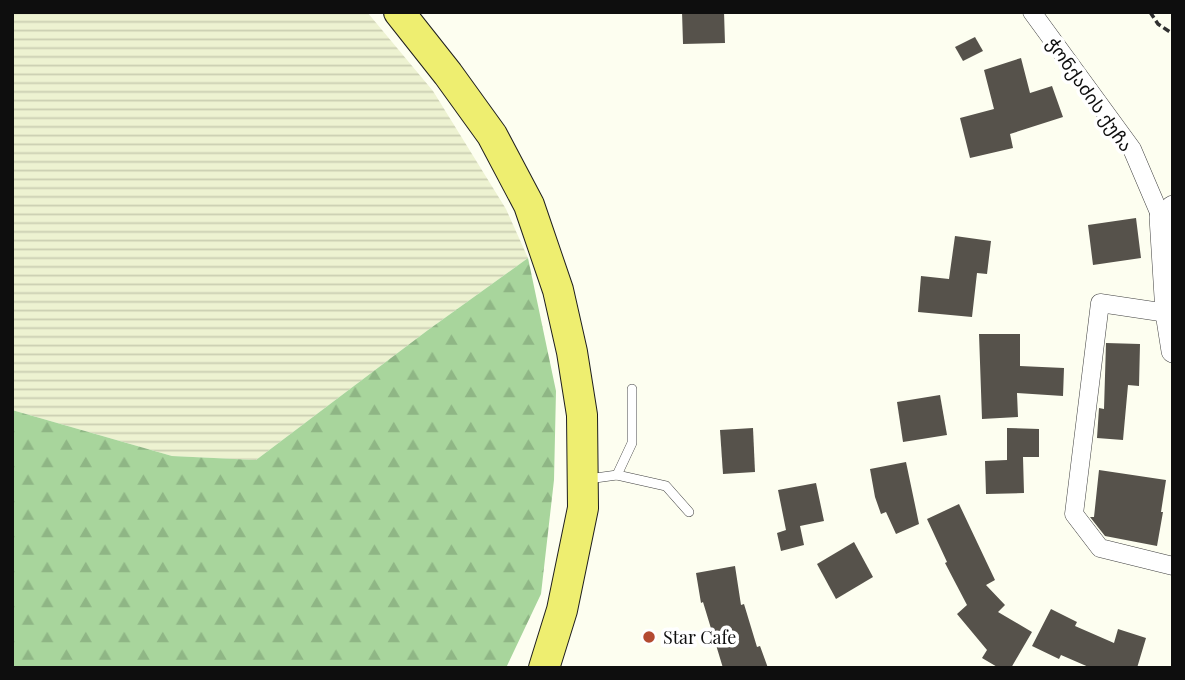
<svg xmlns="http://www.w3.org/2000/svg" width="1185" height="680" viewBox="0 0 1185 680" font-family="'Playfair Display','Noto Sans Georgian',serif">
	<style>
		.farmland { fill: url(#farmland-rules) }
		.forest { fill: url(#forest-firs) }
		.building { fill: #56524b }
		.lines { fill: none; stroke-linecap: round; stroke-linejoin: round }
		.service-casing { stroke: #414141; stroke-width: 10 }
		.minor-casing { stroke: #414141; stroke-width: 19 }
		.tertiary-casing { stroke: #414141; stroke-width: 24 }
		.primary-casing { stroke: #1f1f1f; stroke-width: 32 }
		.path { stroke: #303030; stroke-width: 3.5; stroke-dasharray: 7 3.5; stroke-linecap: butt }
		.service { stroke: #fff; stroke-width: 9 }
		.minor { stroke: #fff; stroke-width: 18 }
		.tertiary { stroke: #fff; stroke-width: 23 }
		.primary { stroke: #eeee70; stroke-width: 30 }
		.poi-dot { fill: #b34a30; stroke: #fff; stroke-width: 2.5 }
		.labels { text-anchor: middle; dominant-baseline: central; stroke-width: 7; stroke-linejoin: round; paint-order: stroke }
		.street-label { font-size: 18px; fill: #0e0e0e; stroke: #fff }
		.poi-label { font-size: 18px; fill: #0e0e0e; stroke: #fff; text-anchor: start }
	</style>
	<defs>
		<pattern id="farmland-rules" width="6" height="5" patternUnits="userSpaceOnUse" patternTransform="scale(1.75)"><rect width="6" height="5" fill="#edf2d1"/><path d="M0 2.5h6" fill="none" stroke="#caceb2"/></pattern>
		<pattern id="forest-firs" width="22" height="20" patternUnits="userSpaceOnUse" patternTransform="scale(1.75)"><rect width="22" height="20" fill="#a8d59c"/><path d="M5 1l3.5 6h-7zM16 11l3.5 6h-7z" fill="#8fb685"/></pattern>
	</defs>
	<rect width="100%" height="100%" fill="#fdfef0"/>
	<path class="farmland" d="M12,12H367L433,91L506,209L528,258L428,330L256,460L172,456L12,410Z"/>
	<path class="forest" d="M528,258L556,391L554,480L541,594L506,668H12V410L172,456L256,460L428,330Z"/>
	<g class="building">
		<path d="M682,12H724L725,43L683,44Z"/>
		<path d="M975,37L983,51L963,61L955,47Z"/>
		<path d="M1021,58L1030,93L1052,86L1063,117L1010,134L1013,148L970,158L960,118L994,109L984,70Z"/>
		<path d="M1136,218L1141,258L1093,265L1088,225Z"/>
		<path d="M955,236L991,241L987,274L977,273L972,317L918,312L921,276L949,279Z"/>
		<path d="M979,334H1020V366L1064,368L1063,396L1017,393L1018,417L982,419Z"/>
		<path d="M1106,343L1140,344L1139,386L1128,385L1123,440L1097,438L1099,408L1104,409Z"/>
		<path d="M940,395L947,435L903,442L897,402Z"/>
		<path d="M753,428L755,472L723,474L720,430Z"/>
		<path d="M1007,428L1039,429V457H1023L1024,493L986,494L985,461L1007,460Z"/>
		<path d="M906,462L919,524L896,534L886,512L881,514L875,497L870,469Z"/>
		<path d="M1099,470L1166,480L1161,512H1163L1157,546L1105,536L1090,517H1094Z"/>
		<path d="M816,483L824,521L800,526L804,545L781,551L777,533L786,530L778,490Z"/>
		<path d="M959,504L995,580L986,585L1005,605L998,612L1032,632L1011,668H999L982,658L987,650L957,614L967,605L945,563L947,562L927,519Z"/>
		<path d="M854,542L873,577L836,599L817,564Z"/>
		<path d="M735,566L741,605L744,604L757,647L760,646L768,668H723L703,602L701,603L696,573Z"/>
		<path d="M1051,609L1077,622L1075,626L1114,643L1118,629L1146,638L1137,668H1091L1061,655L1059,659L1032,646Z"/>
	</g>
	<g class="lines">
		<defs>
			<g id="service">
				<path d="M617,475L666,486L689,512"/>
				<path d="M588,479L617,475L632,443V389"/>
			</g>
			<g id="minor">
				<path d="M1032,12L1132,149L1161,217"/>
				<path d="M1167,313L1100,303L1074,514L1100,548L1173,566"/>
			</g>
			<path id="tertiary" d="M1173,207L1161,217L1167,313L1173,351"/>
			<path id="primary" d="M399,12L448,74L492,135L529,205L558,290L572,352L582,415L583,508L562,610L544,668"/>
		</defs>
		<use href="#service" class="service-casing"/>
		<use href="#minor" class="minor-casing"/>
		<use href="#tertiary" class="tertiary-casing"/>
		<use href="#primary" class="primary-casing"/>
		<path class="path" d="M1150,12L1158,24L1173,34"/>
		<use href="#service" class="service"/>
		<use href="#minor" class="minor"/>
		<use href="#tertiary" class="tertiary"/>
		<use href="#primary" class="primary"/>
	</g>
	<circle class="poi-dot" cx="649" cy="637" r="7"/>
	<g class="labels">
		<g class="street-label">
			<text transform="translate(1090 94) rotate(55)">ჭონქაძის ქუჩა</text>
		</g>
		<g class="poi-label">
			<text x="663" y="637">Star Cafe</text>
		</g>
	</g>
	<rect width="1185" height="680" fill="none" stroke="#0e0e0e" stroke-width="28"/>
</svg>
